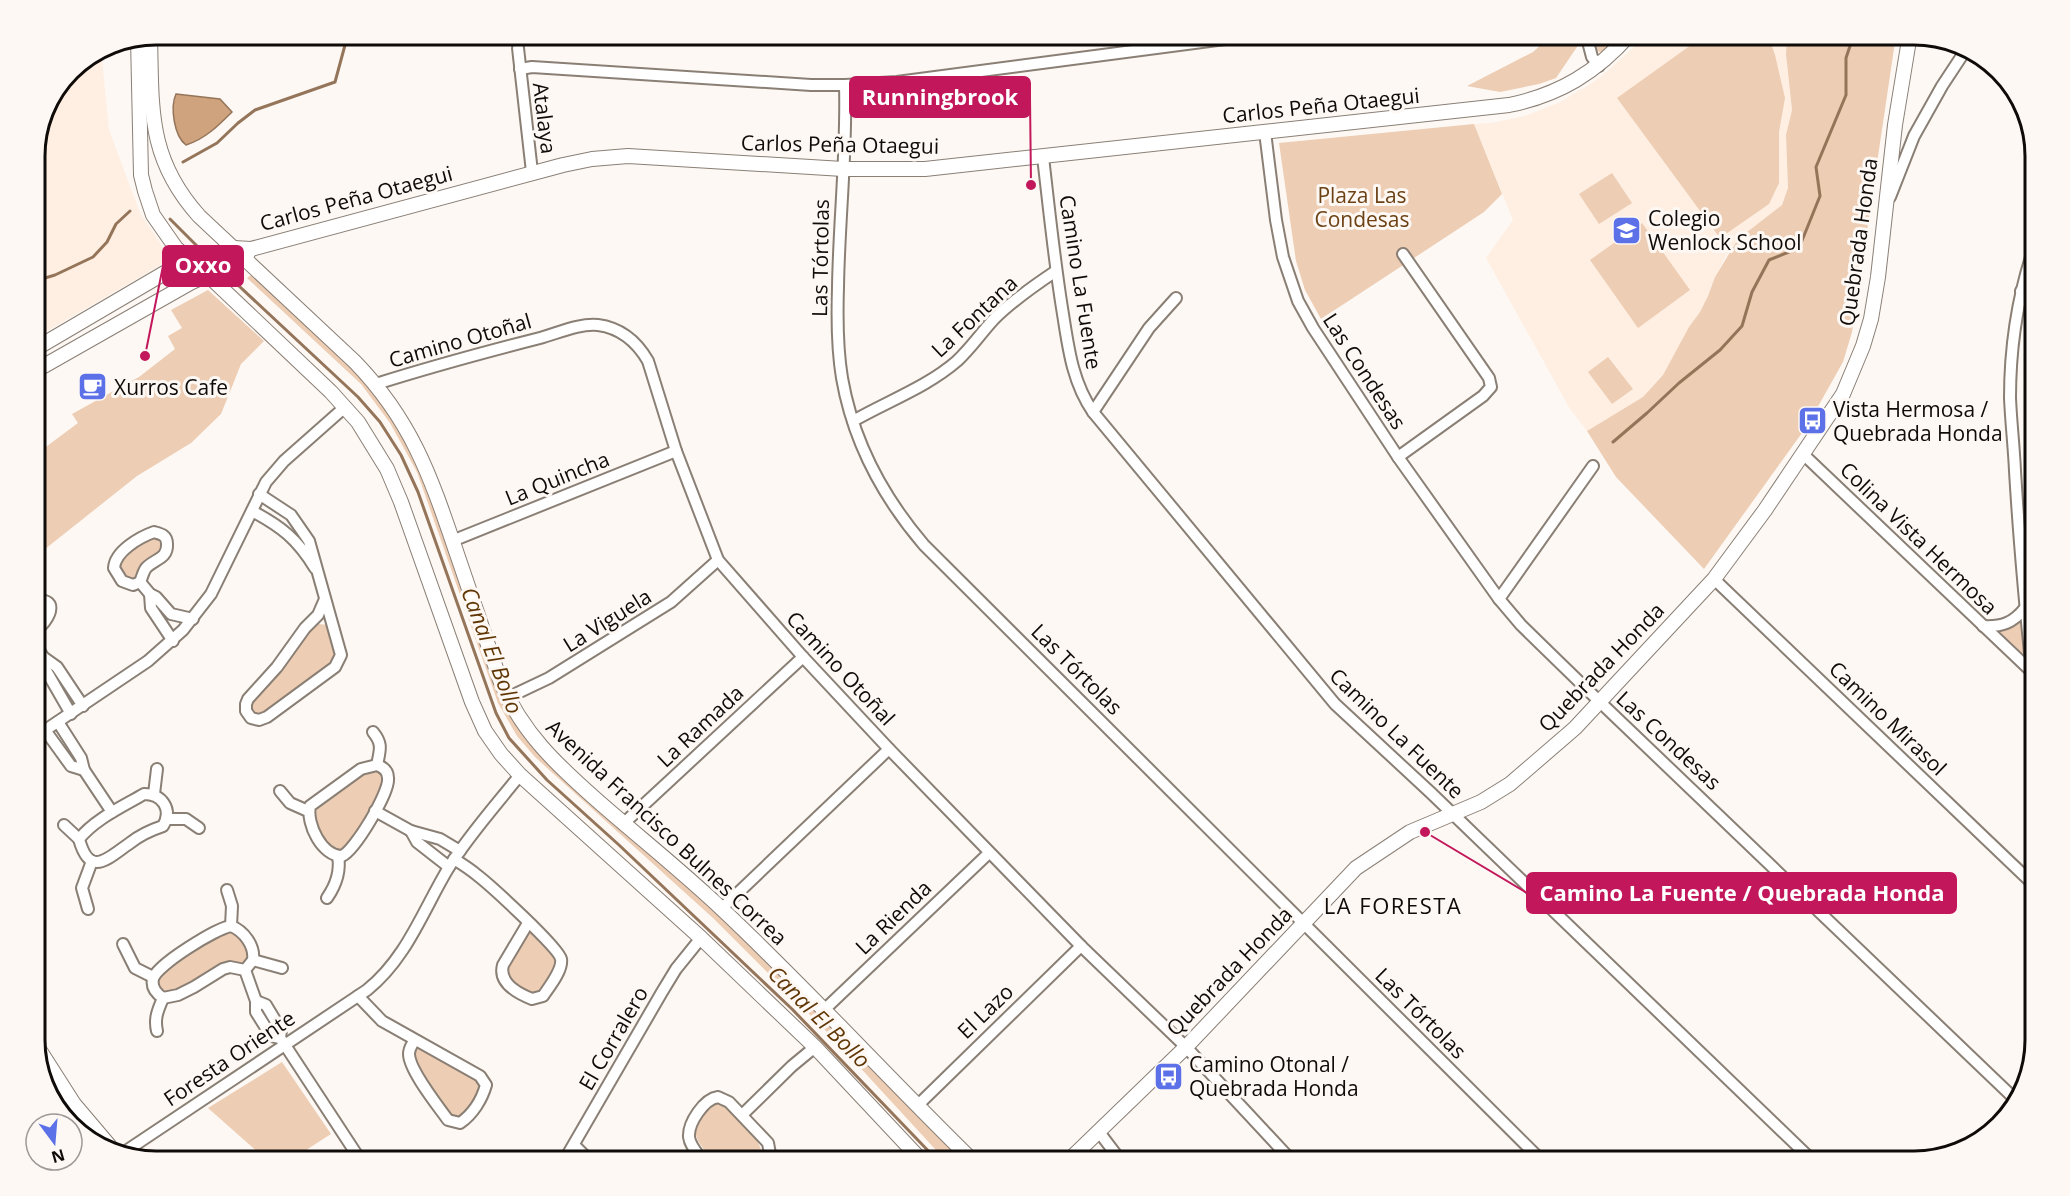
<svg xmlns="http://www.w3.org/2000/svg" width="2070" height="1196" viewBox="0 0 2070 1196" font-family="'Open Sans',sans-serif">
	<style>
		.built { fill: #ffefe2 }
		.green { fill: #edcdb3 }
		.water { fill: #cfa37d; stroke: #95755a; stroke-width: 1.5 }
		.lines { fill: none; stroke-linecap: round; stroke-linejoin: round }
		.stream { stroke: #95755a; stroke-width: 3 }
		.minor-casing { stroke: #8a7f75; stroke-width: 14 }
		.tertiary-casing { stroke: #8a7f75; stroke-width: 16 }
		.minor { stroke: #fff; stroke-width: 10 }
		.tertiary { stroke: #fff; stroke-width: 14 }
		.labels { text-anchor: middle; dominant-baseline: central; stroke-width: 6; stroke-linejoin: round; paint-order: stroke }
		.street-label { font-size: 21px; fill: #0f0b08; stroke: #fdf8f4 }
		.park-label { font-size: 21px; fill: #6c4114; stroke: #fdf8f4 }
		.poi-label { font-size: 21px; fill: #0f0b08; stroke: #fdf8f4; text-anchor: start }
		.water-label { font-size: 22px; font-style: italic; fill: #603605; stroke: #fdf8f4 }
		.neighbourhood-label { font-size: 22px; letter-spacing: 1.5px; fill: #0f0b08; stroke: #fdf8f4 }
		.rim { fill: none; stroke: #0f0b08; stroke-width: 3 }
		.leader { fill: none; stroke: #c2185b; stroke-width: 2 }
		.callout-dot { fill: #c2185b; stroke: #fdf8f4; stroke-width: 2 }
		.callout { fill: #c2185b; stroke: #c2185b; stroke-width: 2 }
		.callout-label { font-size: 22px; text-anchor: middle; font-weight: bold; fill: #fff }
	</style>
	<rect width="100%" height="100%" fill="#fdf8f4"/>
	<g class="built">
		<path d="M1647,35H1787L1786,54L1792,110L1786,135L1788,188L1782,205L1738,239L1726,256L1715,277L1708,296L1700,312L1689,328L1663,375L1643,397L1587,431L1570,409L1486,258L1513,220L1474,124L1491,123L1525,116L1558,103L1589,85L1604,74Z"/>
		<path d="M101,49L109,130L140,213L171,259L35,338V148L44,109L70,70Z"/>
	</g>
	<g class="green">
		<path d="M1552,35H1581V41L1556,78L1539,84L1500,92L1467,86L1533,52Z"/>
		<path d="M1594,35V34L1618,35L1603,51L1599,52L1596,49Z"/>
		<path d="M1705,35H1768L1775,55L1785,98L1779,132V183L1769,204L1720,238L1617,98Z"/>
		<path d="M1787,35H1896L1852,332L1843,362L1807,426L1704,569L1616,477L1587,431L1643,397L1663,375L1689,327L1700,312L1708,296L1715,277L1738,239L1782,205L1788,188L1786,135L1792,110L1786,54Z"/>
		<path d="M1474,124L1502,194L1484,212L1321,319L1305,290L1296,261L1279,143Z"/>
		<path d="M1612,173L1632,203L1599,224L1579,194Z"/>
		<path d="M1642,223L1690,290L1638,328L1590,260Z"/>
		<path d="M254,273L354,364L416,450L513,713L720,910L969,1161H946L832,1037L713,918L535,757L517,736L498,703L417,472L390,423L361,384L247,278Z"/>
		<path d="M208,290L264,341L241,364L221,414L191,443L137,476L35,557V455L78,423L72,414L139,377L175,349L168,336L182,328L171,310Z"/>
		<path d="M1608,357L1633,389L1612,404L1588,372Z"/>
		<path d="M162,536V552L139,579L127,581L120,574L119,559L148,537Z"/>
		<path d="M2023,621L2024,655L1999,631L2007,630Z"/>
		<path d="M318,624L328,625C332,640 339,651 330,665L261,715H255L251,710L250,704L306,633Z"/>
		<path d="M370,769H379L383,781L371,810L342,853L327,850L310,821L312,806Z"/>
		<path d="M527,927L558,961L539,991L526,996L503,975Z"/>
		<path d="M232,931C240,937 249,948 250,958C242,966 237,964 227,962C211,970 178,998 161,991C158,987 156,984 158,979C161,970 204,942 214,937C220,934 226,933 232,931Z"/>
		<path d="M414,1045L481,1078L483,1094L461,1121L447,1116L426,1086L412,1056Z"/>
		<path d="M282,1062L331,1134L289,1161H268L208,1108Z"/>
		<path d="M40,1065L72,1113L104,1148L95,1145L77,1126L46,1082Z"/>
		<path d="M719,1103L725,1105L757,1140L762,1152L759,1161H712L698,1141L695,1132C698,1120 706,1106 719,1103Z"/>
	</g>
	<path class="water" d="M176,94L220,99L232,112C218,126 205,139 186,145C174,136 170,107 176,94Z"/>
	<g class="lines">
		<g class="stream">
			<path d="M183,162L217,143L238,123L255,110L335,82L348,34"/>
			<path d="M170,219L204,253"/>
			<path d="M224,272L358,397L380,422L401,455L418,492L496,713L509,738L547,780L619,845L792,1009L938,1161"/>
			<path d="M35,281L55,275L93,257L107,242L116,224L130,211"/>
			<path d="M1613,442L1647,413L1679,383L1720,350L1742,326L1752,292L1769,260L1799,248L1820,196L1816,167L1846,95V58L1854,34"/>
		</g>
		<defs>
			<g id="minor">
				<path d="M1586,34L1592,57L1599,66"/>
				<path d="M518,48L532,172"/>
				<path d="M520,69L532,67L811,85H845L897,82L1263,34"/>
				<path d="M845,85C847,153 839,220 838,287C837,317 837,348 842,378C853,441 883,497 924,545L1542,1161"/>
				<path d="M1265,132L1276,220L1283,257L1298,301L1313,328L1398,457L1499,599L1521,625L1600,702L2018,1102"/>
				<path d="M1043,157C1049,208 1054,258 1062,308C1068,344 1071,380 1093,412L1335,704L1430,792L1813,1161"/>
				<path d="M1890,197L1914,136L1942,86L1967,48"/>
				<path d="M2021,291L2035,295"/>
				<path d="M376,384C430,367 485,352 540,338C558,333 580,323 598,325C621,328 637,342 648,361L676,451L718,560L803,657L889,749L1081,946L1186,1047L1292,1161"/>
				<path d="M1093,412L1149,328L1176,298"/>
				<path d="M853,421C888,401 927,387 957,361C971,348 981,333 994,319C1012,301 1035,285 1056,271"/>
				<path d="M1803,454L2033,673"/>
				<path d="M1398,457L1483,396L1491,387L1489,378L1403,254"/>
				<path d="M259,494L291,515L309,541L341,655L335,667L267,717L259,720L251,718L246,711V704L248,699L277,667L305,628L318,615L325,599"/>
				<path d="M252,511C282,527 297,539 315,568"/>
				<path d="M154,532C161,534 167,535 167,544C168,559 154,559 146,568C143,572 142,578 140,582L133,585L122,581L114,568C115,551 140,537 154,532Z"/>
				<path d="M452,541L676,451"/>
				<path d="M1714,579L2035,886"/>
				<path d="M140,582L150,594L156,597L171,614L193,619"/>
				<path d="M150,594L151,608L173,641"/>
				<path d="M1499,599L1593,466"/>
				<path d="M35,600C62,598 48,622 35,631"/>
				<path d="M1983,626C2002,627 2013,623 2025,608"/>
				<path d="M35,643L43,657L44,667L71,714"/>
				<path d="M43,657L57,667L83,706"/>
				<path d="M2032,672C2025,605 2019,538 2015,471C2014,447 2011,422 2010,398C2010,346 2018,294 2035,245"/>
				<path d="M507,698L549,678L671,602L718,560"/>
				<path d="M58,722L81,758L84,770L112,812"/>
				<path d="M45,730L71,766L84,770"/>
				<path d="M373,732C383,744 380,750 377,765"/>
				<path d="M35,737L148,661L183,630L211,594L266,482L284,461L345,407"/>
				<path d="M377,765C383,767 388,771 388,778C390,792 355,850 342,856C322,856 306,824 310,806L361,769Z"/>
				<path d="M280,791L290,803L308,811"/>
				<path d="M144,794C162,794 173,809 163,826C151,830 140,835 130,843C108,858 90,879 79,839C95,819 122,807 144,794Z"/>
				<path d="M154,794L157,769"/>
				<path d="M375,811L411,831L440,839L460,851"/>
				<path d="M167,819H186L199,828"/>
				<path d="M623,824L803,657"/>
				<path d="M64,825L79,839"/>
				<path d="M411,831L417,842L449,867"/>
				<path d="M454,859C462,864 470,869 477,875C490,885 559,948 561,959C563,970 549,987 543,996L532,999C517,993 498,983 503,965L528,923"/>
				<path d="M227,890L232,906L231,926"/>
				<path d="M327,898C336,885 341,872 338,856"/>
				<path d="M88,909L82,888L92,861"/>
				<path d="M721,909L889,749"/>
				<path d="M231,926C244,931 255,946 253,960L245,970L230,967L223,969L194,987L178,995L163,998C157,994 151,988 153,979C156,965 217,928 231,926Z"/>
				<path d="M123,944L135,968L153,977"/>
				<path d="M253,960L282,968"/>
				<path d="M245,970L256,1001V1012L271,1036L280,1038L285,1045L361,1161"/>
				<path d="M358,996L382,1021L480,1076L486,1085C482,1099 473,1114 460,1123L448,1120C438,1106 409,1070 409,1054C409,1048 412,1045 414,1041"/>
				<path d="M256,1001L266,1005L281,1030L280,1038"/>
				<path d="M824,1010L989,853"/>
				<path d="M157,1031C154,1018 158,1010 163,998"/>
				<path d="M918,1105L1081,946"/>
				<path d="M742,1115L792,1066L815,1047"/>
				<path d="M1099,1132L1121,1161"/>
				<path d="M574,1145L590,1161"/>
				<path d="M123,1153L367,990C407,958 423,910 449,867C469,835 496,805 520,775"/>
				<path d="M564,1161L662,992L676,969L701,938"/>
				<path d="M703,1161C698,1154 690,1146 689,1137C688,1123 704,1099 718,1097L729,1102L768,1143L770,1154L765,1161"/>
			</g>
			<g id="tertiary">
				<path d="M150,36C152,108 147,158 199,216L355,362C413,422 431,478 457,554C471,596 486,638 500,680C521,732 558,766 599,802C640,838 683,872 723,910C809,991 889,1079 973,1161"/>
				<path d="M138,38L141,175L145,191L153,215L176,248L213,280L331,392L358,422L387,469L401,502L472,702L485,731L501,754L520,775L701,938L815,1047L922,1161"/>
				<path d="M35,349L173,268L234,248L251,249L563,165L592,159L628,156L843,169H925L1509,105C1559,95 1597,72 1630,34"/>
				<path d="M35,371L190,283L245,257L248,253"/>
				<path d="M35,1043L74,1104L113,1150"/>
				<path d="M54,1104L60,1112"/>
				<path d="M1068,1161L1186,1047L1356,868L1410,832L1481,802L1510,784L1575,728L1714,579L1765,510L1843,394L1863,346L1871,319L1878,277L1895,125L1910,34"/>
			</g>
		</defs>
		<use href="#minor" class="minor-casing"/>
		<use href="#tertiary" class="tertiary-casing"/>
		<use href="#minor" class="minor"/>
		<use href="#tertiary" class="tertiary"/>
	</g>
	<defs>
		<symbol id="school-square" viewBox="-11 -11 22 22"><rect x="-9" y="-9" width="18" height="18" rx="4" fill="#5c71e8" stroke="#fdf8f4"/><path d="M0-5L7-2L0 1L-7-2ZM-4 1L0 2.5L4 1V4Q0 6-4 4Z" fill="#fff"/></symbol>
		<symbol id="cafe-square" viewBox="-11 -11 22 22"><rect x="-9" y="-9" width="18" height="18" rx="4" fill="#5c71e8" stroke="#fdf8f4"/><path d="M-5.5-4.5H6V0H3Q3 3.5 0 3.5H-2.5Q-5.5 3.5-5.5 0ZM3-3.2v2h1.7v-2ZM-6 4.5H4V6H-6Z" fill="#fff"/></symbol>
		<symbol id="bus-square" viewBox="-11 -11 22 22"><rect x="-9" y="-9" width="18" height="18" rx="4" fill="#5c71e8" stroke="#fdf8f4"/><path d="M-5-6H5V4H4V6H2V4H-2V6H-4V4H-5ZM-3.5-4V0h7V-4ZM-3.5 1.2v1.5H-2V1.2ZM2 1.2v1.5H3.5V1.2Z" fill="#fff"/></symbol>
	</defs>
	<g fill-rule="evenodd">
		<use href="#school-square" x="1610" y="214" width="33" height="33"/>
		<use href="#cafe-square" x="76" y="370" width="33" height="33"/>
		<use href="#bus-square" x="1796" y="404" width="33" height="33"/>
		<use href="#bus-square" x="1152" y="1060" width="33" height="33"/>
	</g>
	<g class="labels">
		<g class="street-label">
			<text transform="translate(1321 105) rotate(-6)">Carlos Peña Otaegui</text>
			<text transform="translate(545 118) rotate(83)">Atalaya</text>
			<text transform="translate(840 144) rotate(1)">Carlos Peña Otaegui</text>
			<text transform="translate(356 198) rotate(-15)">Carlos Peña Otaegui</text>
			<text transform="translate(1858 242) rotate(-82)">Quebrada Honda</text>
			<text transform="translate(820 258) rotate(-89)">Las Tórtolas</text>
			<text transform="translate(1081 282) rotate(81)">Camino La Fuente</text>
			<text transform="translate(974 316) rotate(-43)">La Fontana</text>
			<text transform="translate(460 340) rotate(-16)">Camino Otoñal</text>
			<text transform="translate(1365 371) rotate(57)">Las Condesas</text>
			<text transform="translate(557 478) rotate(-22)">La Quincha</text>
			<text transform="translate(1919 538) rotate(44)">Colina Vista Hermosa</text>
			<text transform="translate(607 620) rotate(-32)">La Viguela</text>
			<text transform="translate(1601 667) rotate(-46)">Quebrada Honda</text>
			<text transform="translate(841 668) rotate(47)">Camino Otoñal</text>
			<text transform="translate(1077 669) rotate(45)">Las Tórtolas</text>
			<text transform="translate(1888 718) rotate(44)">Camino Mirasol</text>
			<text transform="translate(700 726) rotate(-43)">La Ramada</text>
			<text transform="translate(1397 733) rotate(44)">Camino La Fuente</text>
			<text transform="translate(1669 740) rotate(43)">Las Condesas</text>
			<text transform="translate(667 832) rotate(43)">Avenida Francisco Bulnes Correa</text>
			<text transform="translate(893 917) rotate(-44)">La Rienda</text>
			<text transform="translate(1229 971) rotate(-46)">Quebrada Honda</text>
			<text transform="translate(985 1011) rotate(-44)">El Lazo</text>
			<text transform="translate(1421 1013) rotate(45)">Las Tórtolas</text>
			<text transform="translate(613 1038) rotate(-60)">El Corralero</text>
			<text transform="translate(229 1058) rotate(-34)">Foresta Oriente</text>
		</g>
		<g class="park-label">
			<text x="1362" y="195">Plaza Las<tspan x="1362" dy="24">Condesas</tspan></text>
		</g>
		<g class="poi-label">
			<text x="1648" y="218">Colegio<tspan x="1648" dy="24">Wenlock School</tspan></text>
			<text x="114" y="387">Xurros Cafe</text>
			<text x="1833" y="409">Vista Hermosa /<tspan x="1833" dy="24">Quebrada Honda</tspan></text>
			<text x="1189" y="1064">Camino Otonal /<tspan x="1189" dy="24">Quebrada Honda</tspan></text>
		</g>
		<g class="water-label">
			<text transform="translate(493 650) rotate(69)">Canal El Bollo</text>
			<text transform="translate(820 1016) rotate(45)">Canal El Bollo</text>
		</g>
		<g class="neighbourhood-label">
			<text x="1393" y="905">LA FORESTA</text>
		</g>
	</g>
	<path d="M0 0H2070V1196H0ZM156 45H1914A111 111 0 0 1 2025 156V1040A111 111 0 0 1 1914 1151H156A111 111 0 0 1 45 1040V156A111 111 0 0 1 156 45Z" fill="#fdf8f4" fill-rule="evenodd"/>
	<path class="rim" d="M156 45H1914A111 111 0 0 1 2025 156V1040A111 111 0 0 1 1914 1151H156A111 111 0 0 1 45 1040V156A111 111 0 0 1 156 45Z"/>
	<path class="leader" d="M1031 185L1030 97M145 356L163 266M1425 832L1527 893"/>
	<g class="callout-dot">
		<circle cx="1031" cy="185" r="6"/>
		<circle cx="145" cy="356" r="6"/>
		<circle cx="1425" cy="832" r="6"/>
	</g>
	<g class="callout">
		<rect x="850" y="77" width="180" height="40" rx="6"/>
		<rect x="163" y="246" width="80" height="40" rx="6"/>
		<rect x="1527" y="873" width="429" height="40" rx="6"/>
	</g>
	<g class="callout-label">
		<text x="940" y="105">Runningbrook</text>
		<text x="203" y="273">Oxxo</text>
		<text x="1742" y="901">Camino La Fuente / Quebrada Honda</text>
	</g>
	<g transform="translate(54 1142) rotate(164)"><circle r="28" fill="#fdf8f4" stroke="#9e9996" stroke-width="1.5"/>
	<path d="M0-4.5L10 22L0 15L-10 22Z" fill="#5c71e8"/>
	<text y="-9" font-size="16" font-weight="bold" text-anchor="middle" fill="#0f0b08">N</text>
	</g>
</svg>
